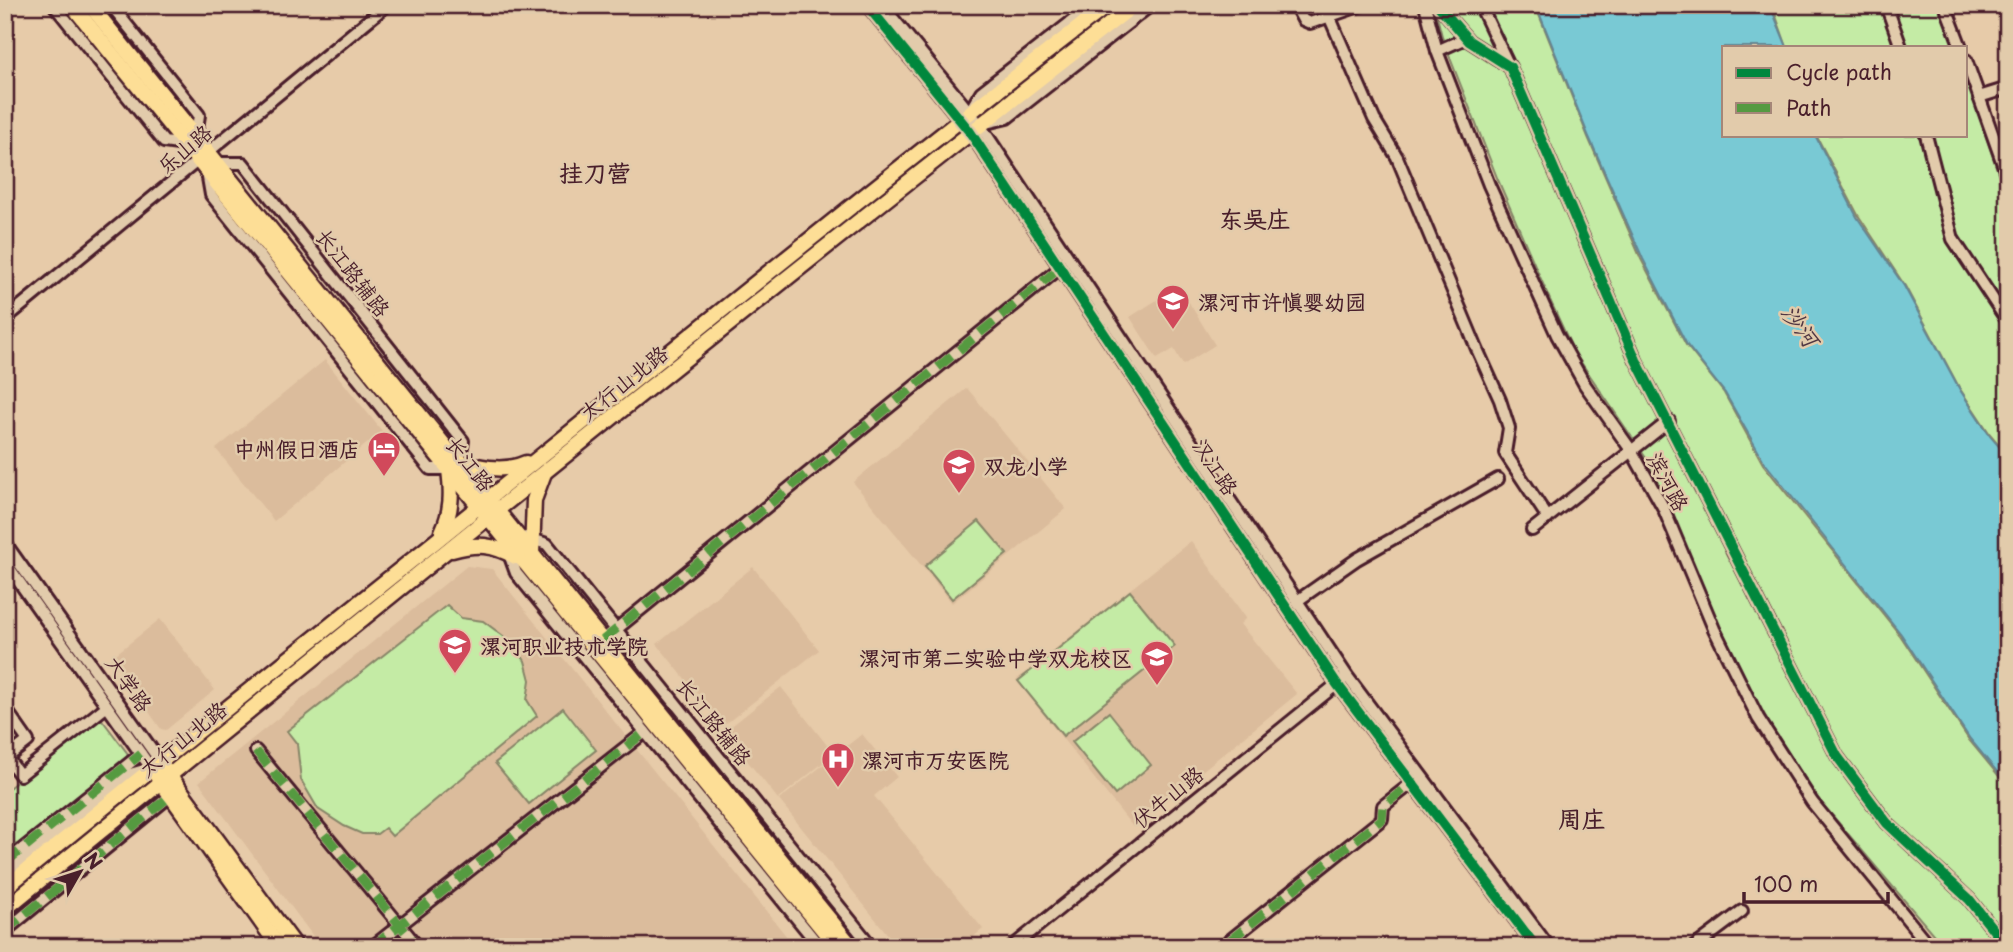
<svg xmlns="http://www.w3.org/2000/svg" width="2013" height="952" viewBox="0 0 2013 952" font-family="'Playpen Sans','LXGW WenKai TC',sans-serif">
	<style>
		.built { fill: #dbbc9c }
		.green { fill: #c4eba5; stroke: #878568; stroke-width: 2 }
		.water { fill: #79c9d4; stroke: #668590; stroke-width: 2 }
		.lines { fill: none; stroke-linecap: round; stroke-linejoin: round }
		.minor-casing { stroke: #4a1f2b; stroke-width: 16 }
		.major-casing { stroke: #4a1f2b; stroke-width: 19 }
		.minor { stroke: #e2cbab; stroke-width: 10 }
		.major { stroke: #fdde96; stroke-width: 14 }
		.quiet { stroke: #559a41; stroke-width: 9; stroke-dasharray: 18 9; stroke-linecap: butt }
		.cycleway-casing { stroke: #e2cbab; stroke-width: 15 }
		.cycleway { stroke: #00873e; stroke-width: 10 }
		.labels { text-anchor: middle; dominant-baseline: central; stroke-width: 5; stroke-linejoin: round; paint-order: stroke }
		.street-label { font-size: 21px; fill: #4a1f2b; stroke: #e2cbab }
		.poi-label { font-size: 21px; font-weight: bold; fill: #4a1f2b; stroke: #e2cbab; text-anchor: start }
		.water-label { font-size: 23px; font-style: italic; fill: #513844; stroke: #e2cbab }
		.quarter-label { font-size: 24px; font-weight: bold; fill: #4a1f2b; stroke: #e2cbab }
	</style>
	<rect width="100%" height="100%" fill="#e7cba9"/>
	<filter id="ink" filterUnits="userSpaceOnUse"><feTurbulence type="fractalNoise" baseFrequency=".0143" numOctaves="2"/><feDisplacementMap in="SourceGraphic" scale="14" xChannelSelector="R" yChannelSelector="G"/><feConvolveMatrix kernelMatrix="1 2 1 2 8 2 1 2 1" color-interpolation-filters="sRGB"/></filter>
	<g filter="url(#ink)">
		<g class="built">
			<path d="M1179,286L1215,345L1183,365L1174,349L1157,359L1130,317Z"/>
			<path d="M325,360L382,431L274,521L216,449Z"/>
			<path d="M967,388L1066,509L952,603L853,482Z"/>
			<path d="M1191,541L1246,618L1240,624L1297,694L1133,827L1016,680Z"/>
			<path d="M467,566L492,569L795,947H321L199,782Z"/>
			<path d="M753,567L819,650L723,726L657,644Z"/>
			<path d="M160,619L215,690L166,730L161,729L111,658Z"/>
			<path d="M781,687L834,754L778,799L724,732Z"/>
			<path d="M862,734L897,777L874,796L983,929L961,947H898L779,800Z"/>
		</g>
		<g class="green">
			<path d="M1434,5H1535L1588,137L1641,259L1686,345L1724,393L1763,464L1900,635L1969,740L2008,787V947H1944L1820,801L1769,723L1728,648L1648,461L1574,352L1550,300L1498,180L1443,40Z"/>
			<path d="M1772,5H1940L1955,47H1787Z"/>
			<path d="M1966,78L2008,202V455L1990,434L1960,389L1905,286L1858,215L1816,135H1966Z"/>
			<path d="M979,521L1007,554L952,599L925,566Z"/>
			<path d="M1130,591L1175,646L1063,736L1018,681Z"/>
			<path d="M447,605L461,618L483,621L514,644L525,661L530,680L527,700L537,716L392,836L385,828L377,834H362L344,826L318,809L301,780L297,744L287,731Z"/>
			<path d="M563,708L596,750L529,804L495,763Z"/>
			<path d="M1109,712L1151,765L1115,795L1072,742Z"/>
			<path d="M100,717L128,754L126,760L5,854V791Z"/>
		</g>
		<path class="water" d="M1536,5H1770L1787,47H1724V135H1815L1857,217L1904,286L1960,390L1990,436L2008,457V785L1970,739L1901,634L1765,463L1725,393L1687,345L1643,259L1589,137Z"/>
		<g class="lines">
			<defs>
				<g id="minor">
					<path d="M54,5L164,142L185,145"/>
					<path d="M111,5L199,115L196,135"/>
					<path d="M867,5L970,132L1337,684L1536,947"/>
					<path d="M882,5L980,125L1347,676L1549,947"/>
					<path d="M1295,5L1303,20L1310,23L1362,5"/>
					<path d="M1425,5L1437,51L1489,185L1557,335L1585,385L1631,450L1663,507L1714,629L1758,718L1812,802L1930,947"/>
					<path d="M1438,5L1469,41L1510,67L1636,360L1837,756L1887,823L1969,899L2007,947"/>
					<path d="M1480,5L1509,66"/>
					<path d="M1886,5L1901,47"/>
					<path d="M1945,5L1961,47"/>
					<path d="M1330,18L1374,119L1397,157L1477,349L1500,400L1509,428L1505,453L1548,518"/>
					<path d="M1437,51L1466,38"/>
					<path d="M1966,60L2008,178"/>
					<path d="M1979,97L2008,88"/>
					<path d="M971,109L981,92L1093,5"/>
					<path d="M986,123L1007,118L1151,5"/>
					<path d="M1926,135L1953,239L2008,322"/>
					<path d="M218,163H243L463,441L459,462"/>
					<path d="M207,172L211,195L430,469H449"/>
					<path d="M5,319L387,5"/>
					<path d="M1532,530L1669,421"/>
					<path d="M526,537L547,544L872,947"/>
					<path d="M5,543L160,761"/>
					<path d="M508,551L516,573L820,947"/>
					<path d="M5,562L151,768L127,775L5,875"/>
					<path d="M1297,601L1357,559L1498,479"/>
					<path d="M603,640L1061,267"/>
					<path d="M5,708L28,741L5,759"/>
					<path d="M256,751L418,947"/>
					<path d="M7,758L20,775L107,706"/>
					<path d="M5,863L141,754"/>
					<path d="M5,931L170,796"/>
					<path d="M1229,941L1382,819L1383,806L1412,783"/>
					<path d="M372,947L645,732"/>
					<path d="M1012,947L1342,680"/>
					<path d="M1694,947L1742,911"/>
					<path d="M1953,947L2005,945"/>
				</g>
				<g id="major">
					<path d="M72,5L837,947"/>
					<path d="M90,5L532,554L852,947"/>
					<path d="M459,462C482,467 503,473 526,463"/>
					<path d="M442,532C452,511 452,493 449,470"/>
					<path d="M452,550C477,543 492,544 516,557"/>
					<path d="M532,554L534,500L544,473"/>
					<path d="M164,768L296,947"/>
					<path d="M156,775L279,947"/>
					<path d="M5,888C148,771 292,656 436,541C659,361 881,180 1108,5"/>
					<path d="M5,909C379,605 753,301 1134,5"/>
				</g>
			</defs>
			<use href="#minor" class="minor-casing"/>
			<use href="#major" class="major-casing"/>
			<use href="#minor" class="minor"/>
			<use href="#major" class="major"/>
			<g class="quiet">
				<path d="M603,640L1061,267"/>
				<path d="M256,751L418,947"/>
				<path d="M5,863L141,754"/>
				<path d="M5,931L170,796"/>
				<path d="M1229,941L1382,819L1383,806L1412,783"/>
				<path d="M372,947L645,732"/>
			</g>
			<defs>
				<g id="cycleway">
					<path d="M867,5L970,132L1337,684L1536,947"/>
					<path d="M1438,5L1469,41L1510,67L1636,360L1837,756L1887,823L1969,899L2007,947"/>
				</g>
			</defs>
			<use href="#cycleway" class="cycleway-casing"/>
			<use href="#cycleway" class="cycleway"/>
		</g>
	</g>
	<defs>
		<symbol id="school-pin" viewBox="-11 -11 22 30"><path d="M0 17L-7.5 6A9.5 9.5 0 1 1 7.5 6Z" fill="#d1495b" stroke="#e2cbab"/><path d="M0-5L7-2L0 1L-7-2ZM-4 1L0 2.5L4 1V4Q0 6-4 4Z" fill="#fff"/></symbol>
		<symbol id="hotel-pin" viewBox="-11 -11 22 30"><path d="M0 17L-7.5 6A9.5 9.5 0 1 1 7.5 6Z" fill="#d1495b" stroke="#e2cbab"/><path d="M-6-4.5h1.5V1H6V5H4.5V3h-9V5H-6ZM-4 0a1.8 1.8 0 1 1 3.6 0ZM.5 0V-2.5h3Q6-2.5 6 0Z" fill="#fff"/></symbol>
		<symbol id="university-pin" viewBox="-11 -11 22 30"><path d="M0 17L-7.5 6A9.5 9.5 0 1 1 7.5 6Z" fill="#d1495b" stroke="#e2cbab"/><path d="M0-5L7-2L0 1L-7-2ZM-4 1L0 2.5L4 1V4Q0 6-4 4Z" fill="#fff"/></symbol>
		<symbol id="hospital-pin" viewBox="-11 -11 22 30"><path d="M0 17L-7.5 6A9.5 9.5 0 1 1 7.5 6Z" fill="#d1495b" stroke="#e2cbab"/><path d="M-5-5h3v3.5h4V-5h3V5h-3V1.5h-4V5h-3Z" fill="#fff"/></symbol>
	</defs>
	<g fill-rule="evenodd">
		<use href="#school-pin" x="1154" y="282" width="38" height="52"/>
		<use href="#hotel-pin" x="365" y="429" width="38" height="52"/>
		<use href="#school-pin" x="940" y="446" width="38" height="52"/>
		<use href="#university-pin" x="436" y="626" width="38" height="52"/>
		<use href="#school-pin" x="1138" y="638" width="38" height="52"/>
		<use href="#hospital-pin" x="819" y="740" width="38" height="52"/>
	</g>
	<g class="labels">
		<g class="street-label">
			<text transform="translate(184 148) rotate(-40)">乐山路</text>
			<text transform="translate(354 272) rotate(52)">长江路辅路</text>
			<text transform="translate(623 382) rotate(-39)">太行山北路</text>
			<text transform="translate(471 463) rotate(52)">长江路</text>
			<text transform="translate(1216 466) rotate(56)">汉江路</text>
			<text transform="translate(1669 481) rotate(62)">滨河路</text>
			<text transform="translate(130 683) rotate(55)">大学路</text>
			<text transform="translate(715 721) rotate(51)">长江路辅路</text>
			<text transform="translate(182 738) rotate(-39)">太行山北路</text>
			<text transform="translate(1167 796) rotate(-39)">伏牛山路</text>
		</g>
		<g class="poi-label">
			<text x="1198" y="301">漯河市许慎婴幼园</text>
			<text x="360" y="448" text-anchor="end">中州假日酒店</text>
			<text x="984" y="465">双龙小学</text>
			<text x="480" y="645">漯河职业技术学院</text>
			<text x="1132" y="657" text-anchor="end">漯河市第二实验中学双龙校区</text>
			<text x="862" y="759">漯河市万安医院</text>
		</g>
		<g class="water-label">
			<text transform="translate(1801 325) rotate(54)">沙河</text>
		</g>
		<g class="quarter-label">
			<text x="595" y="172">挂刀营</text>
			<text x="1255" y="218">东吴庄</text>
			<text x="1582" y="818">周庄</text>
		</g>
	</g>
	<rect width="2013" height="952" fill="none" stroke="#e2cbab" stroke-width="28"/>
	<rect x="14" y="14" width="1985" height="924" fill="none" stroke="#4a1f2b" stroke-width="2.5" filter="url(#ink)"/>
	<rect x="1722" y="46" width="245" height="91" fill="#e2cbab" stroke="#a58678" stroke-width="2"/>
	<rect x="1736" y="68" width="35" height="10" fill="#00873e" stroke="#a58678" stroke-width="2"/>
	<text x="1786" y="80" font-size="21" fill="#4a1f2b">Cycle path</text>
	<rect x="1736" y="103" width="35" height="10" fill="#559a41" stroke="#a58678" stroke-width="2"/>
	<text x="1786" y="116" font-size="21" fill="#4a1f2b">Path</text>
	<g transform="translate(80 872) rotate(51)" stroke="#e2cbab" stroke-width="5" paint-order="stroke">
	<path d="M0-5L12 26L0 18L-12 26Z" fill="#4a1f2b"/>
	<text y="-10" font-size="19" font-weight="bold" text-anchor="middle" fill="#4a1f2b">N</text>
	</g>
	<path d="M1744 892v10h144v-10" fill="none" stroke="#4a1f2b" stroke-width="3.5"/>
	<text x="1754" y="892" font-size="21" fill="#4a1f2b" stroke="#e2cbab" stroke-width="5" paint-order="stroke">100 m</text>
</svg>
